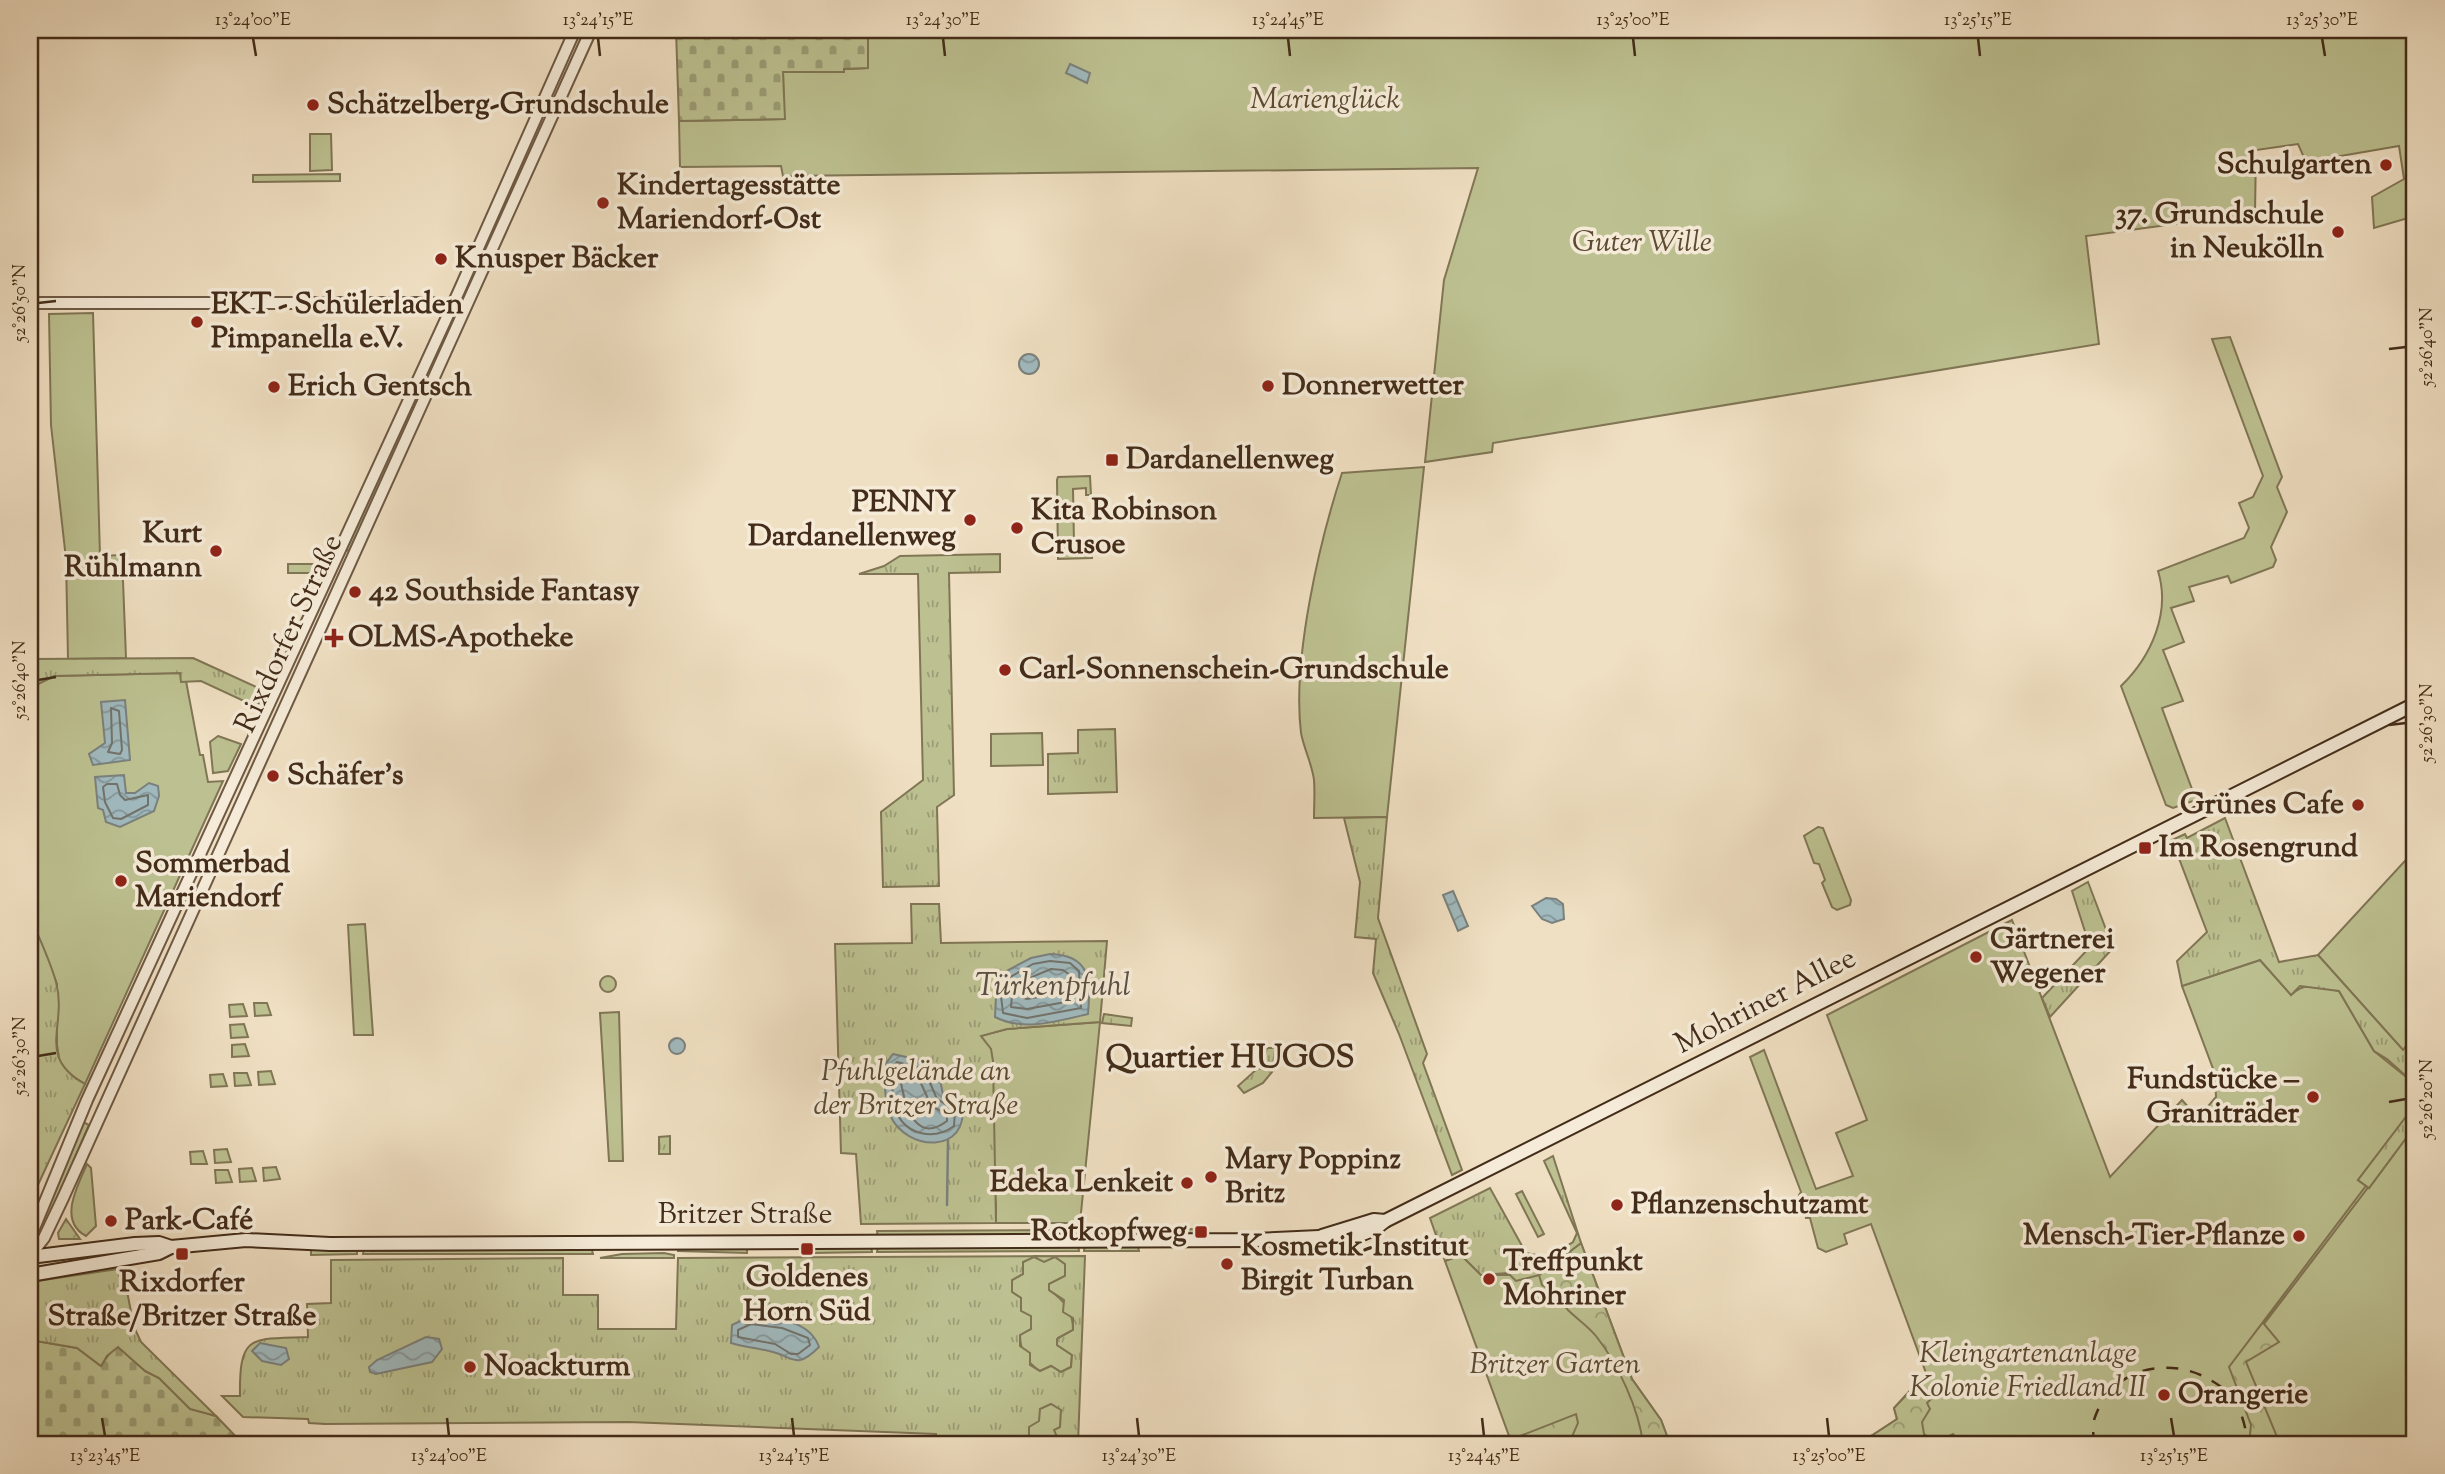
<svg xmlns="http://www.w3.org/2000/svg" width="2445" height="1474" viewBox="0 0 2445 1474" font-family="'Sorts Mill Goudy',serif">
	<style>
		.green { fill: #bdc191; stroke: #807655; stroke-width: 2 }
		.forest { fill: url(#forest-crowns); stroke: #807655; stroke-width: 2 }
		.wetland { fill: url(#wetland-marsh); stroke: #807655; stroke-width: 2 }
		.cemetery { fill: url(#cemetery-stones); stroke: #807655; stroke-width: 2 }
		.park { fill: url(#park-tufts); stroke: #807655; stroke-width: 2; fill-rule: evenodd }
		.water { fill: url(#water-waves); stroke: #7b817d; stroke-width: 2 }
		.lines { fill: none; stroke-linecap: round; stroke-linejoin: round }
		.shore { stroke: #72736c; stroke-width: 2 }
		.stream { stroke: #7b817d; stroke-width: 2.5 }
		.tertiary-casing { stroke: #6e5944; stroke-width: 14 }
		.secondary-casing { stroke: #432c19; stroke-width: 16 }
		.tertiary { stroke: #f5ebd8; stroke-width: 10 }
		.secondary { stroke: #f5ebd8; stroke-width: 12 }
		.rail { stroke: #432c19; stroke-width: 2.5; stroke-dasharray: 12 12; stroke-linecap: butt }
		.ticks { fill: none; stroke: #432c19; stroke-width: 2.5 }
		.poi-dot { fill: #8f2418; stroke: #f5ebd8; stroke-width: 2.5 }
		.labels { text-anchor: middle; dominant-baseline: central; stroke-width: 7; stroke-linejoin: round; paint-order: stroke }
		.park-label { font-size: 30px; font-style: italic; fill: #5b4a31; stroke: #f5ebd8 }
		.poi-label { font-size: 30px; font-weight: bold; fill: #432c19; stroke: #f5ebd8; text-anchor: start }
		.street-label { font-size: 30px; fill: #432c19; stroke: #f5ebd8 }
		.water-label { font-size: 32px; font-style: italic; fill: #5a5042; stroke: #f5ebd8 }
		.neighbourhood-label { font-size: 32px; font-weight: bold; fill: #432c19; stroke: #f5ebd8 }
		.neatline { fill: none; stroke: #432c19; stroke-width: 2.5 }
		.ticks-label { font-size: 18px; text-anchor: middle; fill: #432c19 }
	</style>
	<defs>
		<pattern id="forest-crowns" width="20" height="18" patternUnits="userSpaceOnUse" patternTransform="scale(1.75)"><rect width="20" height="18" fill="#bdc191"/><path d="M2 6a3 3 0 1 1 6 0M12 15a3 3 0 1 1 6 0" fill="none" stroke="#9b9d76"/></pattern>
		<pattern id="wetland-marsh" width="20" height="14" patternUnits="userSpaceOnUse" patternTransform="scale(1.75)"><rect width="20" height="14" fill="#bdc191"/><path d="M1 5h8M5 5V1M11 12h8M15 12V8" fill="none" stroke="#9b9d76"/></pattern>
		<pattern id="cemetery-stones" width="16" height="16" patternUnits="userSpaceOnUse" patternTransform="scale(1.75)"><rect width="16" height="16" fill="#bdc191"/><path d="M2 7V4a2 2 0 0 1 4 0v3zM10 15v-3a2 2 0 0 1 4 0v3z" fill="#9b9d76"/></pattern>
		<pattern id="park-tufts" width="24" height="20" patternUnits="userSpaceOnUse" patternTransform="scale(1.75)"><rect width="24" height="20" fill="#bdc191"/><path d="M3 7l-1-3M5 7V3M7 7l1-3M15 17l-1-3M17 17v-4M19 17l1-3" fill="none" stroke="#9b9d76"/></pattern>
		<pattern id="water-waves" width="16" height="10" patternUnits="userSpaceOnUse" patternTransform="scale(1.75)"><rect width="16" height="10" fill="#a0babf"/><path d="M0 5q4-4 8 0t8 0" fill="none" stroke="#84979a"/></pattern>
	</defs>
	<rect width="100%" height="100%" fill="#f0e0c3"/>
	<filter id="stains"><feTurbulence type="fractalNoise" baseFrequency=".00286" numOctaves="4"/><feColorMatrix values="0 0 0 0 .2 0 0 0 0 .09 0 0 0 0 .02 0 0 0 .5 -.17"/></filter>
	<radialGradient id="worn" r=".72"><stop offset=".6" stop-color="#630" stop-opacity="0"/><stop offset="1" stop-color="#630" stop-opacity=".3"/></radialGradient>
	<g class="green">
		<path d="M868,30H2415V216L2374,228L2372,197L2404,179L2399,146L2306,162L2298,144L2256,150L2255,213L2086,236L2099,344L1493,443L1492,452L1425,462L1444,280L1478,168L783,176L781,166L680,167L679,121L784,119L783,72H843L844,69L868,68Z"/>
		<path d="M310,134H331L332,170L310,171Z"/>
		<path d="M340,174V181L253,182V175Z"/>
		<path d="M93,313L100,556L122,555L126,658L68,659L66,559L51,425L49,314Z"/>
		<path d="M2230,337L2282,477L2277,487L2287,512L2271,547L2276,560L2273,567L2231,583L2228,576L2189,587L2194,601L2171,608L2184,642L2163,650L2183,701L2162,708L2196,800L2173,808L2166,805L2121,686C2151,657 2171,613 2158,571L2244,538L2249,528L2239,503L2253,497L2263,476L2212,339Z"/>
		<path d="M438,344L443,347L351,551L343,550Z"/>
		<path d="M1424,467L1387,817L1314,818C1314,806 1315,792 1314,780C1312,764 1304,749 1301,733C1292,660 1319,543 1342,473Z"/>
		<path d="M1090,476L1091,495H1086V488L1073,489L1074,543L1077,546L1092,545V558L1058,559L1057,480L1058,477Z"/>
		<path d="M288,564H318L314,573H288Z"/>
		<path d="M180,673L186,681L200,755H203L208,782L223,781L85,1084L67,1073L60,1064L57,1045V984L30,916V688L54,676Z"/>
		<path d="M1042,733L1043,765L991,766V734Z"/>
		<path d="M218,736L241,744L228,771L213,773L210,742Z"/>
		<path d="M1818,827L1823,828L1851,900L1850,905L1837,910L1832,907L1822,883L1825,880L1819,864L1814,863L1804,836Z"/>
		<path d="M2415,850V1035L2403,1050L2318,955Z"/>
		<path d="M2012,920L2110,1177L2182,1100L2198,1118L2216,1097L2215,1074L2182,986L2260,960L2291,995C2306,980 2320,987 2339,991L2374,1051L2415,1084V1105L2358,1180L2369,1188L2415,1126V1444H1859L1897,1419L1894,1408L1926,1373L1871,1224L1844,1234L1847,1244L1826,1252L1818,1248L1810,1218H1806L1799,1195L1801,1192L1750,1057L1764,1050L1816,1189L1853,1176L1836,1133L1867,1120L1827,1015Z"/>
		<path d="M365,924L373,1035H354L348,925Z"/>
		<path d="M254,1003H267L271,1015L255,1016Z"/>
		<path d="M243,1004L247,1016L230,1017L229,1005Z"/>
		<path d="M619,1012L623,1161H609L600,1013Z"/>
		<path d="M1100,1022L1080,1223H996V1204L980,1036L1007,1029Z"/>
		<path d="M244,1024L248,1037L231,1038L230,1025Z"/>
		<path d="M245,1044L249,1056L232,1057V1045Z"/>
		<path d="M271,1071L275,1084L259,1085L258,1072Z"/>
		<path d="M234,1073H247L251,1085L235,1086Z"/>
		<path d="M223,1074L227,1086L211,1087L210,1075Z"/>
		<path d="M81,1121L89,1125L41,1235L37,1233Z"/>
		<path d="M227,1149L231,1162L215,1163L214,1150Z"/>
		<path d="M203,1151L207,1164H191L190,1152Z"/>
		<path d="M87,1164L91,1168L96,1226L86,1236C58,1221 77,1187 87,1164Z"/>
		<path d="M276,1167L280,1179L264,1181L263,1168Z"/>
		<path d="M252,1168L256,1181L240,1182L239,1169Z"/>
		<path d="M215,1170H228L232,1182L216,1183Z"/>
		<path d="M1522,1191L1544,1234L1538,1237L1516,1194Z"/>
		<path d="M1196,1229V1233L1163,1236L1162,1233H1142L1141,1230Z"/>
		<path d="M1043,1230L1042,1234H1009L1008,1237L878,1238L877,1231Z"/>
		<path d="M1047,1230H1135L1134,1233L1061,1237L1060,1234H1047Z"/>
		<path d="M1581,1243L1632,1379L1661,1420L1670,1444H1512L1445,1261L1461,1255L1481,1275H1539Z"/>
		<path d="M1052,1244H1078L1079,1251L877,1252L878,1245L1052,1247Z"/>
		<path d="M1085,1244L1138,1247L1139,1251H1084Z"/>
		<path d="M871,1245L872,1252L812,1253L813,1248Z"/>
		<path d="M311,1246L357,1247V1254L311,1255Z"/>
		<path d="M591,1246L593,1254H363L364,1248H370L371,1251L501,1250L502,1247Z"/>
		<path d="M678,1246L682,1249H740L741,1246H747V1253L678,1251Z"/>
		<path d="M664,1253L674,1255V1258H600L622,1254Z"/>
		<path d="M1034,1256L1055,1257L1065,1264V1276L1049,1284V1290C1065,1301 1073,1311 1073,1330L1058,1338L1057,1345L1072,1355L1071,1367L1061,1372L1051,1366L1040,1371C1026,1362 1020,1351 1020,1334L1031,1329L1021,1311V1298L1012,1292V1280L1023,1274V1262Z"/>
		<path d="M1009,1387L1071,1390L1061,1410L1060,1444H1027Z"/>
	</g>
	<g class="forest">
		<path d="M2415,1121V1126L2264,1324L2279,1342L2246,1362L2280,1444H2249L2251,1425L2229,1367Z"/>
		<path d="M66,1219L80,1239H59L58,1233Z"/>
		<path d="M1581,1243L1632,1379L1661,1420L1670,1444H1643C1639,1409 1618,1364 1596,1336C1588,1326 1577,1319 1568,1310C1557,1298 1559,1293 1542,1285L1539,1275Z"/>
		<path d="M1917,1384L1932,1398L1927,1403L1930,1409L1922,1422L1924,1434L1937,1442L1953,1434L1961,1444H1859L1897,1419L1894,1408Z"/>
		<path d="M1576,1414L1578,1423L1571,1439H1555L1553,1444H1512L1510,1440Z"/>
	</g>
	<path class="wetland" d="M1104,1014L1132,1018L1131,1026L1102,1023Z"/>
	<g class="cemetery">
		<path d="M676,30H868V68L844,69V72H783L785,119L679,121Z"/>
		<path d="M30,1340L77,1348L101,1366L111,1351L118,1347L145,1371L159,1378L190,1408L216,1416L243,1444H30Z"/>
	</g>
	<g class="park">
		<path d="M1000,554V572L949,573L954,795L937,807L939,886L883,887L881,812L923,780L918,574H859L884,566L900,556Z"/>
		<path d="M193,658L265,691L257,707L201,681L181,682L180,673L54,676L30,688V659Z"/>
		<path d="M1115,729L1117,792L1048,794V754L1078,753V730Z"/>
		<path d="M1387,817L1378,918L1427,1054L1423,1063L1462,1170L1452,1175L1399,1034L1373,973L1376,939L1355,937L1360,882L1344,818Z"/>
		<path d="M2225,818L2279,962L2318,955L2403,1050L2415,1035V1084L2387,1059L2374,1051L2339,991L2300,986L2291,995L2260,960L2182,986L2177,961L2207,932L2172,840L2185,834L2187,838Z"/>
		<path d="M2088,882L2113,948L2050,1017L2042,998L2090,947L2072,891Z"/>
		<path d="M911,904H939L941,943L1107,941L1100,1022L1007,1029L981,1036L991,1049L993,1061L996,1223L861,1224L856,1154L841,1153L835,944L912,943Z"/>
		<path d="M30,916C39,938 50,960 56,982C68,1026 35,1056 85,1084L30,1202Z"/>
		<circle cx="608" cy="984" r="8"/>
		<path d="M1267,1048H1275L1274,1070L1262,1066Z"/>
		<path d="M1258,1068L1272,1072L1263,1083L1244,1093L1238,1086Z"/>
		<path d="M2415,1105V1126L2369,1188L2358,1180Z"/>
		<path d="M670,1136V1154H659V1137Z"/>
		<path d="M1553,1156L1581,1243L1539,1275L1516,1281L1508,1273L1481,1275L1461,1255L1445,1261L1430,1218L1490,1188L1526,1253L1541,1256L1544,1260L1573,1242L1577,1233L1544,1161Z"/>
		<path d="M1085,1256L1078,1444H1060L1054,1430L1060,1427L1061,1410L1051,1404L1040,1409L1039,1421L1029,1427V1439L1037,1444H937L936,1434L628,1422L325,1424L309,1423L308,1419L243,1417L222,1396H240C239,1333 251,1339 308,1337L307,1304L331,1303V1260L563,1258V1295H598V1329H676L678,1258ZM1034,1257L1044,1262L1055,1257L1065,1264V1276L1049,1284V1290L1064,1300L1063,1312L1073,1318V1330L1057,1339V1345L1072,1355L1071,1367L1061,1372L1051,1366L1040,1371L1030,1365V1353L1020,1346V1335L1031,1329V1316L1021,1311V1298L1012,1292V1280L1023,1274V1262Z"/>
		<path d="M118,1269L119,1276L125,1281L134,1327L141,1342L216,1416L190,1409L159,1378L145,1371L118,1347L107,1356L101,1366L77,1348L30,1340V1282Z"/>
	</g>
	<g class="water">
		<path d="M1070,64L1090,73L1087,83L1066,73Z"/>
		<circle cx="1029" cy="364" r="10"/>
		<path d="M125,700L130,760L93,765L89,754L105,743L101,702Z"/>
		<path d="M124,775L126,793H135L149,783L158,786L159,796L154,811L120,827L106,822L103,810L98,808L95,777Z"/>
		<path d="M1453,891L1468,926L1458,931L1443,895Z"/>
		<path d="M1546,898L1556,899L1563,904L1564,919L1552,923L1542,919L1532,906Z"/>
		<path d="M1050,954C1090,955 1091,979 1088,1014C1058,1021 1024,1032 995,1017L997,976L1031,958Z"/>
		<circle cx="677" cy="1046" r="8"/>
		<path d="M893,1054L928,1062L941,1084L943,1095L962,1104C970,1155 906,1152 890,1115C884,1103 885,1080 884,1066Z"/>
		<path d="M749,1317C776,1319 809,1319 819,1347C795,1371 794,1356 769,1351C756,1348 744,1347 731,1343L732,1325Z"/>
		<path d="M426,1337L439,1339L442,1349L432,1362L376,1374L370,1372L369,1367L377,1360Z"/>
		<path d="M260,1343L286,1348L289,1359L281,1365L262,1361L252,1351Z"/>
	</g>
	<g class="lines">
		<g class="shore">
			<path d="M111,708L119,711L122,750L120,754L108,752L112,743Z"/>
			<path d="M107,784H117L120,795L125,800L148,795V805L121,819L113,818L105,802L103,787Z"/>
			<path d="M1050,961L1070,963L1079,971L1081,1008L1027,1018L1003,1013L1001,996L1005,980L1033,964Z"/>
			<path d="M1051,969L1063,970L1070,975L1071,1001L1027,1009L1011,1007L1013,985Z"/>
			<path d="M1053,980L1061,982L1060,993L1027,999L1021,997L1023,991Z"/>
			<path d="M897,1062L924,1069L937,1099L955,1110L954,1126C935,1140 909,1136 897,1114C892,1103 892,1081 891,1069Z"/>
			<path d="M905,1072L918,1077L931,1105L947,1115V1121C913,1147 903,1098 900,1076Z"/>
			<path d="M751,1324L782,1328L808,1338L810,1345L798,1354H791L775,1344L738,1337V1330Z"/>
		</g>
		<path class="stream" d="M947,1205L948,1140"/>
		<defs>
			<g id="tertiary">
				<path d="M30,303H432L450,308"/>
				<path d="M30,1238L87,1100L459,291L575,30"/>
				<path d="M30,1256L44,1238L63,1198L591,30"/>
			</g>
			<g id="secondary">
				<path d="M1322,1236L1374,1220L1385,1221"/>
				<path d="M30,1257L135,1244L159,1243L171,1247L246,1240L330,1244L1256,1240L1319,1237C1339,1243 1370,1235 1385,1221L2415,704"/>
				<path d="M30,1275L159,1253L171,1247"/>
			</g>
		</defs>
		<use href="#tertiary" class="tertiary-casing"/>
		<use href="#secondary" class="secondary-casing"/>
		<use href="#tertiary" class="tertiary"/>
		<use href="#secondary" class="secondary"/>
		<path class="rail" d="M2093,1444C2094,1436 2092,1425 2095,1417C2112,1369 2165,1356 2207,1378C2216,1383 2227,1390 2233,1398C2242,1411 2246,1429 2248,1444"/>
	</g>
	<path class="ticks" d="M253,38L256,56M598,38L600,56M943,38L945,56M1288,38L1290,56M1633,38L1635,56M1978,38L1980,56M2322,38L2325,56M38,303L56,301M2389,349L2406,347M38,680L56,677M2389,725L2406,723M38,1056L56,1053M2389,1102L2406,1099M102,1418L105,1436M447,1418L449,1436M792,1418L794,1436M1137,1418L1139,1436M1482,1418L1484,1436M1827,1418L1829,1436M2171,1418L2174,1436"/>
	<g class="poi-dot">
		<circle cx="313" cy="105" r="7"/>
		<circle cx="2386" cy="165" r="7"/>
		<circle cx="603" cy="203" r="7"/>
		<circle cx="2338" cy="232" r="7"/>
		<circle cx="441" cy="259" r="7"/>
		<circle cx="197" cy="322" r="7"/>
		<circle cx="1268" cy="386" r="7"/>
		<circle cx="274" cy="387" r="7"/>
		<rect x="1105" y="453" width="14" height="14" rx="3.5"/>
		<circle cx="970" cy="520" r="7"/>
		<circle cx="1017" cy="528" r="7"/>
		<circle cx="216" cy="551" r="7"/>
		<circle cx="355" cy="592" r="7"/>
		<path d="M330.5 627.5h7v7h7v7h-7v7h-7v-7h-7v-7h7z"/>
		<circle cx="1005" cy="670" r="7"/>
		<circle cx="273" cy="776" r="7"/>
		<circle cx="2358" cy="805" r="7"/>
		<rect x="2138" y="841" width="14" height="14" rx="3.5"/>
		<circle cx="121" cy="881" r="7"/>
		<circle cx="1976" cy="957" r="7"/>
		<circle cx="2313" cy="1097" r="7"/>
		<circle cx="1211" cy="1177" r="7"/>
		<circle cx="1187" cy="1183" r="7"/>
		<circle cx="1617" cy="1205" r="7"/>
		<circle cx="111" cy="1221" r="7"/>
		<rect x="1194" y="1225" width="14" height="14" rx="3.5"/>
		<circle cx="2299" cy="1236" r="7"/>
		<rect x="800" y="1242" width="14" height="14" rx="3.5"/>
		<rect x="175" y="1247" width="14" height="14" rx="3.5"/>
		<circle cx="1227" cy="1264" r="7"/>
		<circle cx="1489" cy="1279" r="7"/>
		<circle cx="470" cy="1367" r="7"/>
		<circle cx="2164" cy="1395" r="7"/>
	</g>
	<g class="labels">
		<g class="park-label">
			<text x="1325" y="100">Marienglück</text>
			<text x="1642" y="243">Guter Wille</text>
			<text x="916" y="1072">Pfuhlgelände an<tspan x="916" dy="34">der Britzer Straße</tspan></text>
			<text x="2028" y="1354">Kleingartenanlage<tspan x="2028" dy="34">Kolonie Friedland II</tspan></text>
			<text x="1555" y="1365">Britzer Garten</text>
		</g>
		<g class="poi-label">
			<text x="327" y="105">Schätzelberg-Grundschule</text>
			<text x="2372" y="165" text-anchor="end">Schulgarten</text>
			<text x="617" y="186">Kindertagesstätte<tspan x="617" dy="34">Mariendorf-Ost</tspan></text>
			<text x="2324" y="215" text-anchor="end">37. Grundschule<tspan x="2324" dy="34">in Neukölln</tspan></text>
			<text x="455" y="259">Knusper Bäcker</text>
			<text x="211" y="305">EKT - Schülerladen<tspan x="211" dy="34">Pimpanella e.V.</tspan></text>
			<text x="1282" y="386">Donnerwetter</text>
			<text x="288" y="387">Erich Gentsch</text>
			<text x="1126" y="460">Dardanellenweg</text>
			<text x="956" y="503" text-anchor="end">PENNY<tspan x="956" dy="34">Dardanellenweg</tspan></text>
			<text x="1031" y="511">Kita Robinson<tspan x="1031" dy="34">Crusoe</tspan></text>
			<text x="202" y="534" text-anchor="end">Kurt<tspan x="202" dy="34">Rühlmann</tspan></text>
			<text x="369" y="592">42 Southside Fantasy</text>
			<text x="348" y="638">OLMS-Apotheke</text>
			<text x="1019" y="670">Carl-Sonnenschein-Grundschule</text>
			<text x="287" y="776">Schäfer's</text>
			<text x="2344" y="805" text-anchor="end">Grünes Cafe</text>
			<text x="2159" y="848">Im Rosengrund</text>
			<text x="135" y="864">Sommerbad<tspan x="135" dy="34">Mariendorf</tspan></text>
			<text x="1990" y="940">Gärtnerei<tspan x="1990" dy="34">Wegener</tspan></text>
			<text x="2299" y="1080" text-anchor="end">Fundstücke –<tspan x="2299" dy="34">Graniträder</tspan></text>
			<text x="1225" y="1160">Mary Poppinz<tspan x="1225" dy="34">Britz</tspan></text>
			<text x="1173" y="1183" text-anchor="end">Edeka Lenkeit</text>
			<text x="1631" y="1205">Pflanzenschutzamt</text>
			<text x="125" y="1221">Park-Café</text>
			<text x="1187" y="1232" text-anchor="end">Rotkopfweg</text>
			<text x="2285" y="1236" text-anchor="end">Mensch-Tier-Pflanze</text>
			<text x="1241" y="1247">Kosmetik-Institut<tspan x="1241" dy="34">Birgit Turban</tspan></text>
			<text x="1503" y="1262">Treffpunkt<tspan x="1503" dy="34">Mohriner</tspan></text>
			<text x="807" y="1278" text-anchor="middle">Goldenes<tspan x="807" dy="34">Horn Süd</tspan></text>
			<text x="182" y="1283" text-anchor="middle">Rixdorfer<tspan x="182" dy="34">Straße/Britzer Straße</tspan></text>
			<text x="484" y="1367">Noackturm</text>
			<text x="2178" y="1395">Orangerie</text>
		</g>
		<g class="street-label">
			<text transform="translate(290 634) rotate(-65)">Rixdorfer Straße</text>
			<text transform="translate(1766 1002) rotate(-27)">Mohriner Allee</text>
			<text x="745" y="1215">Britzer Straße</text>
		</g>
		<g class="water-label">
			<text x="1053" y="987">Türkenpfuhl</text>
		</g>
		<g class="neighbourhood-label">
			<text x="1230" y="1059">Quartier HUGOS</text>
		</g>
	</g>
	<rect width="2445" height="1474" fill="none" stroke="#f0e0c3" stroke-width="77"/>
	<rect x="38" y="38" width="2368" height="1398" class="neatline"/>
	<g class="ticks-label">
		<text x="253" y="25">13°24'00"E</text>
		<text x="598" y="25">13°24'15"E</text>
		<text x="943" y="25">13°24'30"E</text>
		<text x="1288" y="25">13°24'45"E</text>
		<text x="1633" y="25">13°25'00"E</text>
		<text x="1978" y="25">13°25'15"E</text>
		<text x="2322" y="25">13°25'30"E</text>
		<text transform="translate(19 303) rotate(-90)" y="6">52°26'50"N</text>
		<text transform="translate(2426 347) rotate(-90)" y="6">52°26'40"N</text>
		<text transform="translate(19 680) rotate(-90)" y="6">52°26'40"N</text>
		<text transform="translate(2426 723) rotate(-90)" y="6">52°26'30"N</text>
		<text transform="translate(19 1056) rotate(-90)" y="6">52°26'30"N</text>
		<text transform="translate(2426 1099) rotate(-90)" y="6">52°26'20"N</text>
		<text x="105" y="1461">13°23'45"E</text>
		<text x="449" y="1461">13°24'00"E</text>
		<text x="794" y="1461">13°24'15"E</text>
		<text x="1139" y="1461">13°24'30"E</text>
		<text x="1484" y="1461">13°24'45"E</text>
		<text x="1829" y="1461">13°25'00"E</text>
		<text x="2174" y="1461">13°25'15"E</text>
	</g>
	<rect width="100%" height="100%" filter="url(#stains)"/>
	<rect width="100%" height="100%" fill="url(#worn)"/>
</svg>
